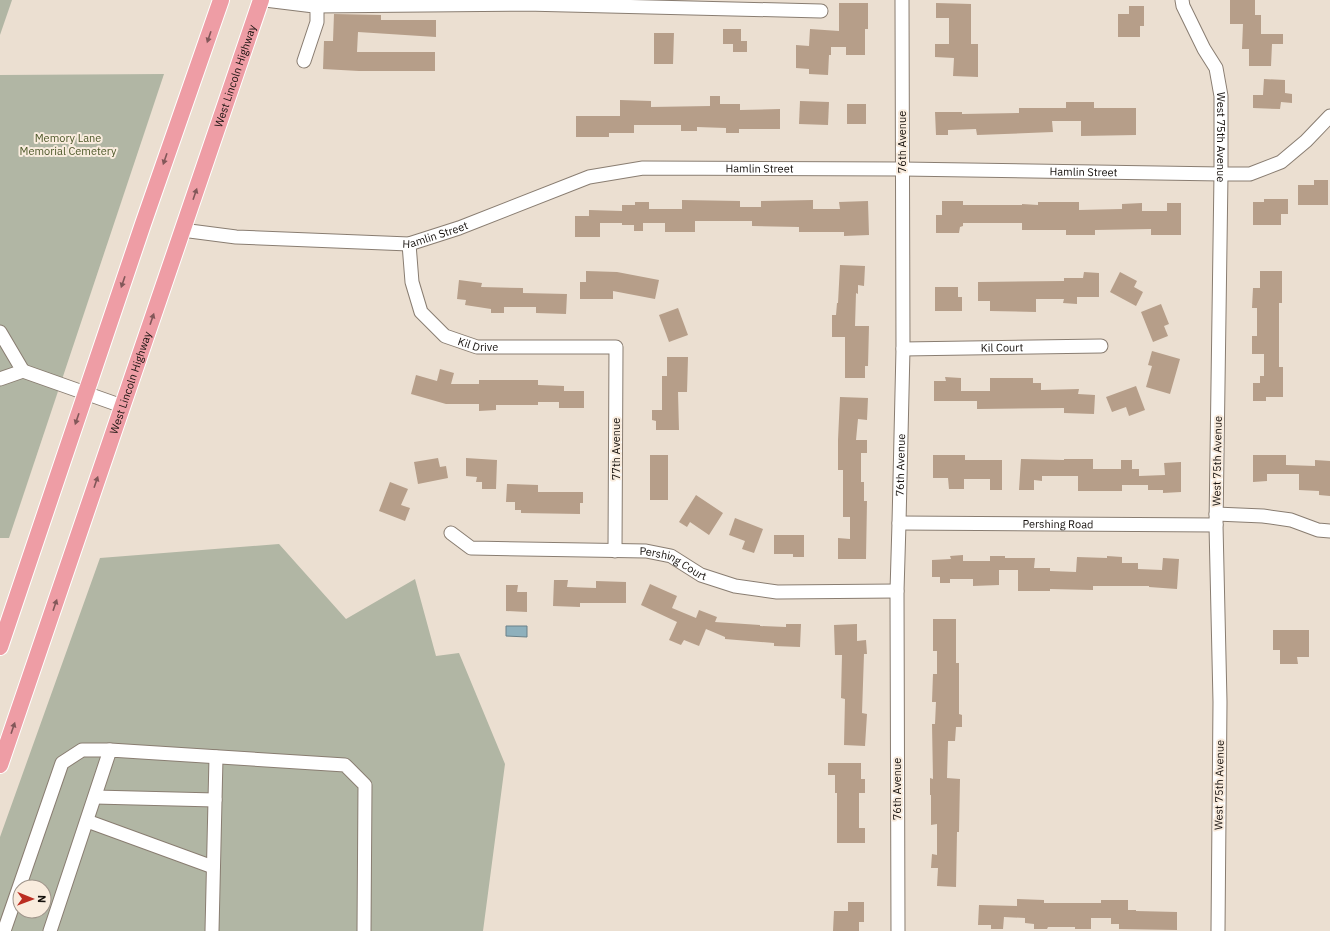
<svg xmlns="http://www.w3.org/2000/svg" width="1330" height="931" viewBox="0 0 1330 931" font-family="'IBM Plex Sans',sans-serif">
	<style>
		.green { fill: #b1b6a4; fill-rule: evenodd }
		.water { fill: #8eb0bc; stroke: #6a8088 }
		.building { fill: #b69e89 }
		.lines { fill: none; stroke-linecap: round; stroke-linejoin: round }
		.minor-casing { stroke: #897d71; stroke-width: 15 }
		.major-casing { stroke: #fff; stroke-width: 18 }
		.minor { stroke: #fff; stroke-width: 13 }
		.major { stroke: #ee9da5; stroke-width: 16 }
		.oneway { fill: #825759 }
		.labels { text-anchor: middle; dominant-baseline: central; stroke-width: 4; stroke-linejoin: round; paint-order: stroke }
		.street-label { font-size: 11px; fill: #16110d; stroke: #f9ecde }
		.park-label { font-size: 11px; fill: #4c5728; stroke: #f9ecde }
	</style>
	<rect width="100%" height="100%" fill="#ebdfd1"/>
	<g class="green">
		<path d="M0,0H12L0,35Z"/>
		<path d="M164,74L9,538H0V75Z"/>
		<path d="M279,544L346,619L415,579L436,656L459,653L505,764L483,931H0V837L100,558ZM20,887H44V911H20Z"/>
	</g>
	<path class="water" d="M506,626H527V637L506,636Z"/>
	<g class="building">
		<path d="M1230,0H1255V15H1261V34H1283V44H1272L1271,66H1249V49H1242L1243,24H1230Z"/>
		<path d="M839,3H868V29H865V55H846V47H831V55H829L828,75L809,74V69L796,68V45L809,46L810,29L839,31Z"/>
		<path d="M936,3L971,4V44H978V77L953,76L954,58L935,57V44H949V18H936Z"/>
		<path d="M1129,6H1144V26H1140V37H1118V14H1129Z"/>
		<path d="M334,14L381,15V20H436V37L358,32L357,52H435V71H359L323,69L324,41H333Z"/>
		<path d="M723,29H741V41H747V52H733V44H723Z"/>
		<path d="M654,33H674L673,64H654Z"/>
		<path d="M1264,79L1285,80V93L1292,94V103L1281,102L1280,109L1253,108V95H1263Z"/>
		<path d="M710,96H720V104H740V110L780,109V129H739V133H726V128L697,127V131H681V125H634V133H609V137H576V116H620V100L651,101V107L710,106Z"/>
		<path d="M800,101L829,102L828,125L799,124Z"/>
		<path d="M1066,102H1094V108H1136V135L1081,136V121H1052L1053,132L977,135L976,129L948,130V135H936L935,112H962V114L1019,113V108H1066Z"/>
		<rect x="847" y="104" width="19" height="20"/>
		<path d="M1314,180H1328V205H1298V185H1314Z"/>
		<path d="M1264,199H1288V214H1281V225H1253V202H1264Z"/>
		<path d="M682,200L740,201V207H761V201L813,200V209H840L839,202L868,201L869,235L844,236V232H799V227L752,226V221H695V232H665V223H643V231H634V225H622V223H600V237H575V216H589V210L622,211V205H635V202H649V209H682Z"/>
		<path d="M942,201H963V205H1022V204L1038,205V202H1079V210L1122,209V204L1142,203V211H1167V203H1181V235H1151V229L1095,230V235H1066V230H1022V223H963V226L960,227L959,233H936V215H942Z"/>
		<path d="M840,265L865,266L864,286L858,285V294L856,293L855,326H869L868,366H865V378H845V337H832V315H836L837,303H838Z"/>
		<path d="M586,271L617,272L659,280L655,299L613,291V299H580V282H586Z"/>
		<path d="M1260,271H1282V303H1279V367H1283V397H1266V401H1253V383H1260V376H1264V354H1252V336H1257V308H1252L1253,288H1260Z"/>
		<path d="M1084,272L1099,273V297H1077V304L1063,303L1064,299H1036V312L990,311V301H978V282L1064,281V278H1083Z"/>
		<path d="M1120,272L1137,281L1134,287L1143,292L1136,306L1110,292Z"/>
		<path d="M459,280L482,283L481,287L523,288V293L567,294L566,314L536,313V307H504V313H491V309L465,305L466,300L457,299Z"/>
		<path d="M935,287H958V297H962V311H935Z"/>
		<path d="M1161,304L1169,324L1164,326L1168,336L1153,342L1141,312Z"/>
		<path d="M678,308L688,335L669,342L659,315Z"/>
		<path d="M1152,351L1180,359L1170,394L1146,387L1152,366L1148,365Z"/>
		<path d="M667,357H688L687,392H678L679,430H656V421L652,420V410H662V376H667Z"/>
		<path d="M440,369L454,373L451,384H479V380H538V385L564,386V391H584V408H559V402H538V405H496V410L479,411V404H446L411,394L416,375L437,381Z"/>
		<path d="M945,377L961,378V391H990V378H1033V383H1041V390L1079,389L1078,394L1095,395L1094,414L1064,413V408L977,409V401H934V381H946Z"/>
		<path d="M1136,386L1145,410L1129,416L1126,407L1112,412L1106,397Z"/>
		<path d="M840,397L868,398L867,420L858,419L856,440H867V453H861V482H864V501H867L866,559H838V538L850,539V517H843V470H838V440Z"/>
		<rect x="650" y="455" width="18" height="45"/>
		<path d="M933,455H965V460H1002V490H990V479H964V489H949L948,478H933Z"/>
		<path d="M1253,455H1286V465L1315,466V460L1330,461V496L1319,495V491L1299,490V474H1267V481L1253,482Z"/>
		<path d="M438,458L440,467L446,466L448,478L418,484L414,462Z"/>
		<path d="M466,458L497,460L496,489H482V482H476L477,477L466,476Z"/>
		<path d="M1021,459L1064,460V459H1093V469H1121V460H1132V469H1139V476L1165,475L1164,463L1181,462V492L1163,493V490H1148V485H1122V491H1078V476H1042V481L1034,480V490H1019Z"/>
		<path d="M390,482L408,489L401,505L410,508L405,521L379,511Z"/>
		<path d="M507,484L538,485V492H583V503H580V514L521,513V510H515V502H506Z"/>
		<path d="M696,495L723,513L709,535L690,522L687,527L679,522Z"/>
		<path d="M735,518L763,529L754,553L742,549L745,541L729,535Z"/>
		<path d="M774,535H804V557H793V554H774Z"/>
		<path d="M963,555V561H990V556H1005V558H1035L1034,568H1050V571L1076,572L1077,557L1107,558V556L1122,557V563H1138V569L1162,570L1163,558L1179,559L1177,589L1149,587V586H1093V590L1050,589V591H1018V570H999V585L973,586V579H950V583H940V577H932V560L951,559L950,556Z"/>
		<path d="M554,580H568L567,587L596,588V581L626,582V603H580V607L553,606Z"/>
		<path d="M650,584L677,596L672,608L696,618L699,610L717,617L715,622L760,625V626L786,627V624H801L800,647L774,646V643L725,639V637L706,629L699,646L684,640L681,645L669,640L677,622L641,605Z"/>
		<path d="M506,585H518L517,592H527V612L506,611Z"/>
		<path d="M933,619H956V663H959V714L962,715V727H956L955,741H948L947,778L960,779L959,832H957L956,887L937,886L938,868H931L932,854L937,855V824L931,825V795H930V778L933,779L932,724H935L936,702H932L933,674H937V651H933Z"/>
		<path d="M857,624V641L866,640L867,654H864L862,713L867,714L865,746L844,745L845,699L841,698L842,655H835L834,625Z"/>
		<path d="M1273,630H1309V657H1297L1298,664H1280V650H1273Z"/>
		<path d="M828,763H861V779H865V793H859V828H865V843H837V793H835V775H828Z"/>
		<path d="M1017,899L1044,900V903H1101V900H1128V910H1136V911L1177,912V930L1119,929V924H1111V918H1091V929H1075V927H1048L1047,929H1034V924L1025,923V918L1004,917L1003,929H991V925H978L979,905L1017,906Z"/>
		<path d="M848,902H864V922H859V931H833L834,911H848Z"/>
	</g>
	<g class="lines">
		<defs>
			<g id="minor">
				<path d="M265,0L314,6L317,11V22L304,61"/>
				<path id="s1" d="M1182,0L1183,6L1204,49L1216,68L1221,96V174L1216,525L1220,702L1218,931"/>
				<path d="M314,6L525,4L821,11"/>
				<path id="s2" d="M182,230L236,237L409,244L459,228L589,177L643,168L902,169L1221,174H1250L1281,162L1306,141L1330,116"/>
				<path id="s3" d="M409,244L412,282L421,312L445,336L477,347H616L615,551"/>
				<path d="M0,332L23,371L0,379"/>
				<path id="s4" d="M903,349L1101,346"/>
				<path d="M23,371L122,406"/>
				<path d="M1216,514L1263,516L1291,520L1318,530L1330,531"/>
				<path id="s5" d="M899,523L1216,525"/>
				<path id="s6" d="M451,533L471,548L646,551L671,556L701,575L735,586L777,592L897,591"/>
				<path d="M95,797L215,800"/>
				<path d="M87,821L213,867"/>
				<path d="M4,931L62,763L82,750H110"/>
				<path d="M50,931L110,750L345,765L365,785L364,931"/>
				<path d="M212,931L216,757"/>
				<path id="s7" d="M898,931L897,591L899,523L903,349L902,0"/>
			</g>
			<g id="major">
				<path d="M0,647L143,224L221,0"/>
				<path id="s8" d="M0,765L261,0"/>
			</g>
		</defs>
		<use href="#minor" class="minor-casing"/>
		<use href="#major" class="major-casing"/>
		<use href="#minor" class="minor"/>
		<use href="#major" class="major"/>
	</g>
	<defs><path id="oneway-solid" d="M-6-.8H1V-3.2L6.5 0L1 3.2V.8H-6Z"/></defs>
	<g class="oneway">
		<use href="#oneway-solid" transform="translate(209 37) rotate(109)"/>
		<use href="#oneway-solid" transform="translate(165 159) rotate(109)"/>
		<use href="#oneway-solid" transform="translate(195 194) rotate(-71)"/>
		<use href="#oneway-solid" transform="translate(123 282) rotate(109)"/>
		<use href="#oneway-solid" transform="translate(152 319) rotate(-71)"/>
		<use href="#oneway-solid" transform="translate(77 419) rotate(109)"/>
		<use href="#oneway-solid" transform="translate(96 482) rotate(-71)"/>
		<use href="#oneway-solid" transform="translate(55 605) rotate(-71)"/>
		<use href="#oneway-solid" transform="translate(13 728) rotate(-71)"/>
	</g>
	<g class="labels">
		<g class="street-label">
			<text stroke="none"><textPath href="#s8" startOffset="728">West Lincoln Highway</textPath></text>
			<text stroke="none"><textPath href="#s1" startOffset="146">West 75th Avenue</textPath></text>
			<text transform="translate(902 142) rotate(-90)">76th Avenue</text>
			<text stroke="none"><textPath href="#s2" startOffset="591">Hamlin Street</textPath></text>
			<text stroke="none"><textPath href="#s2" startOffset="915">Hamlin Street</textPath></text>
			<text stroke="none"><textPath href="#s2" startOffset="255">Hamlin Street</textPath></text>
			<text stroke="none"><textPath href="#s3" startOffset="138">Kil Drive</textPath></text>
			<text stroke="none"><textPath href="#s4" startOffset="99">Kil Court</textPath></text>
			<text stroke="none"><textPath href="#s8" startOffset="404">West Lincoln Highway</textPath></text>
			<text transform="translate(616 449) rotate(-90)">77th Avenue</text>
			<text transform="translate(1217 461) rotate(-89)">West 75th Avenue</text>
			<text stroke="none"><textPath href="#s7" startOffset="466">76th Avenue</textPath></text>
			<text stroke="none"><textPath href="#s5" startOffset="159">Pershing Road</textPath></text>
			<text stroke="none"><textPath href="#s6" startOffset="230">Pershing Court</textPath></text>
			<text transform="translate(1219 785) rotate(-89)">West 75th Avenue</text>
			<text transform="translate(897 789) rotate(-90)">76th Avenue</text>
		</g>
		<g class="park-label">
			<text x="68" y="138">Memory Lane<tspan x="68" dy="13">Memorial Cemetery</tspan></text>
		</g>
	</g>
	<g transform="translate(32 899) rotate(91)"><circle r="19" fill="#f9ecde" stroke="#9e948a"/>
	<path d="M0-3L7 15L0 10L-7 15Z" fill="#bb2d21"/>
	<text y="-6" font-size="11" font-weight="bold" text-anchor="middle" fill="#16110d">N</text>
	</g>
</svg>
